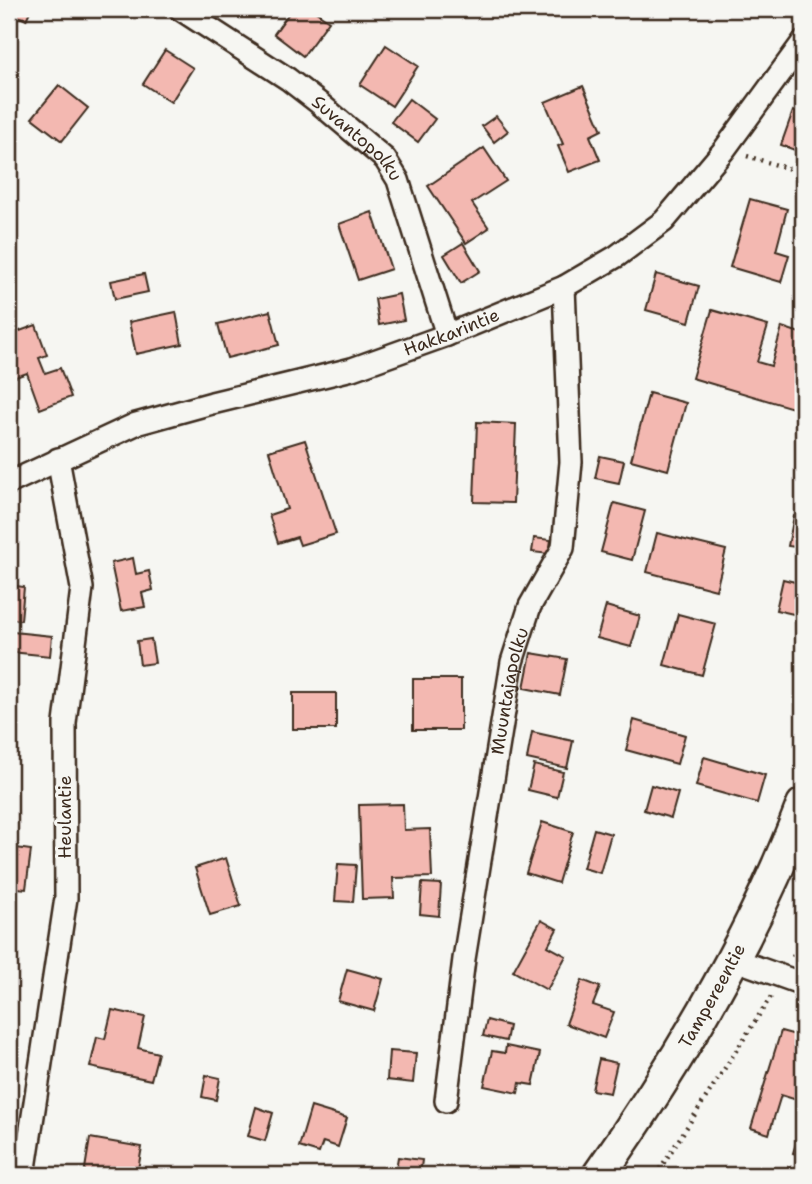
<svg xmlns="http://www.w3.org/2000/svg" width="812" height="1184" viewBox="0 0 812 1184" font-family="'Shantell Sans',sans-serif">
	<style>
		.building { fill: #f3b8b1; stroke: #3b2a1e; stroke-width: 2 }
		.lines { fill: none; stroke-linecap: round; stroke-linejoin: round }
		.minor-casing { stroke: #3b2a1e; stroke-width: 26 }
		.secondary-casing { stroke: #3b2a1e; stroke-width: 37 }
		.path { stroke: #3b2a1e; stroke-width: 4.5; stroke-dasharray: 2 5; stroke-linecap: butt }
		.minor { stroke: #f6f6f2; stroke-width: 21 }
		.secondary { stroke: #f6f6f2; stroke-width: 32 }
		.labels { text-anchor: middle; dominant-baseline: central; stroke-width: 6; stroke-linejoin: round; paint-order: stroke }
		.street-label { font-size: 18px; fill: #3b2a1e; stroke: #f6f6f2 }
	</style>
	<rect width="100%" height="100%" fill="#f6f6f2"/>
	<filter id="ink" filterUnits="userSpaceOnUse"><feTurbulence type="fractalNoise" baseFrequency=".0143" numOctaves="2"/><feDisplacementMap in="SourceGraphic" scale="14" xChannelSelector="R" yChannelSelector="G"/><feConvolveMatrix kernelMatrix="1 2 1 2 8 2 1 2 1" color-interpolation-filters="sRGB"/></filter>
	<g filter="url(#ink)">
		<g class="building">
			<path d="M9,9H31L26,20L9,12Z"/>
			<path d="M292,9H312L329,21L303,56L274,34Z"/>
			<path d="M386,45L418,66L392,106L360,85Z"/>
			<path d="M165,50L193,68L171,102L143,84Z"/>
			<path d="M59,85L88,108L62,141L32,118Z"/>
			<path d="M583,86L602,130L590,136L600,160L569,172L558,146L563,144L545,102Z"/>
			<path d="M409,99L435,119L418,142L391,122Z"/>
			<path d="M793,111L803,115V153L781,145Z"/>
			<path d="M496,116L508,131L494,142L482,126Z"/>
			<path d="M484,148L506,181L472,203L489,228L466,243L428,186Z"/>
			<path d="M750,199L787,209L776,251L789,255L781,282L730,267Z"/>
			<path d="M372,212L391,269L358,280L339,224Z"/>
			<path d="M463,243L480,271L461,283L444,255Z"/>
			<path d="M144,274L148,292L115,299L111,281Z"/>
			<path d="M656,274L699,286L689,322L646,310Z"/>
			<path d="M399,294L404,320L379,325L375,299Z"/>
			<path d="M712,310L768,326L757,362L771,366L782,327L803,334V411L692,378Z"/>
			<path d="M270,311L279,345L227,358L218,324Z"/>
			<path d="M176,312L182,344L136,354L129,322Z"/>
			<path d="M36,325L47,355L39,358L45,373L60,368L71,397L40,409L27,373L10,379L9,375V335Z"/>
			<path d="M649,393L686,403L668,470L631,460Z"/>
			<path d="M477,422L516,424L513,503L474,502Z"/>
			<path d="M305,440L336,534L300,545L297,537L278,543L269,515L287,509L269,451Z"/>
			<path d="M600,456L624,461L619,483L595,478Z"/>
			<path d="M614,503L645,511L632,560L601,552Z"/>
			<path d="M794,516L803,517V548L788,546Z"/>
			<path d="M657,533L726,550L716,590L647,572Z"/>
			<path d="M534,538L551,540L549,554L532,552Z"/>
			<path d="M133,558L136,574L149,571L153,590L142,593L145,607L121,611L111,563Z"/>
			<path d="M783,579L803,584L802,616L776,610Z"/>
			<path d="M9,585L24,587L21,620L9,619Z"/>
			<path d="M606,606L640,616L631,647L597,638Z"/>
			<path d="M678,614L716,624L702,675L664,665Z"/>
			<path d="M13,632L52,636L50,656L11,652Z"/>
			<path d="M151,639L155,663L140,665L137,641Z"/>
			<path d="M531,653L567,659L560,695L524,688Z"/>
			<rect x="413" y="679" width="48" height="51"/>
			<rect x="293" y="693" width="43" height="36"/>
			<path d="M634,720L685,735L677,764L626,750Z"/>
			<path d="M532,732L573,741L567,768L527,759Z"/>
			<path d="M704,757L765,775L757,803L696,786Z"/>
			<path d="M534,765L563,772L557,797L528,790Z"/>
			<path d="M651,785L678,793L671,818L644,810Z"/>
			<path d="M403,804L404,830L430,829L432,877L393,878L394,898L362,899L359,805Z"/>
			<path d="M542,822L573,832L558,883L526,873Z"/>
			<path d="M594,829L611,834L600,873L583,868Z"/>
			<path d="M9,847L31,850L26,889L9,887Z"/>
			<path d="M226,858L241,906L210,915L195,868Z"/>
			<path d="M338,864L356,865L353,902L335,901Z"/>
			<path d="M422,883L441,884L439,916L420,914Z"/>
			<path d="M541,920L557,929L548,946L566,956L547,990L513,971Z"/>
			<path d="M347,969L383,979L374,1011L338,1001Z"/>
			<path d="M582,980L600,987L593,1005L614,1012L604,1038L566,1024Z"/>
			<path d="M112,1010L145,1017L138,1048L158,1053L151,1080L90,1067L97,1037L105,1039Z"/>
			<path d="M487,1020L509,1026L506,1041L483,1036Z"/>
			<path d="M781,1031L803,1037V1102L781,1095L769,1134L751,1128Z"/>
			<path d="M506,1046L540,1053L533,1085L520,1083L518,1093L484,1086L492,1051L505,1053Z"/>
			<path d="M389,1051L416,1053L413,1083L387,1080Z"/>
			<path d="M599,1059L617,1063L610,1093L592,1090Z"/>
			<path d="M206,1075L220,1078L216,1100L202,1097Z"/>
			<path d="M256,1107L273,1113L265,1141L248,1136Z"/>
			<path d="M311,1107L347,1118L338,1147L323,1142L319,1153L299,1147Z"/>
			<path d="M803,1120V1156L793,1153Z"/>
			<path d="M90,1138L142,1147L137,1175H84Z"/>
			<path d="M398,1157L422,1160L420,1175H395Z"/>
		</g>
		<g class="lines">
			<defs>
				<g id="minor">
					<path id="s1" d="M180,9L288,79L319,103L385,159L398,180L447,335"/>
					<path id="s2" d="M9,483L136,424L212,403L352,369L447,335L564,287L617,256L664,221L724,150L803,42"/>
					<path d="M733,959L803,984"/>
					<path id="s3" d="M446,1101L464,959L512,662L530,606L563,548L571,462L564,287"/>
					<path d="M24,1175L66,898L65,723L82,588L58,459"/>
				</g>
				<g id="secondary">
					<path id="s4" d="M599,1175C680,1060 753,937 803,805"/>
				</g>
			</defs>
			<use href="#minor" class="minor-casing"/>
			<use href="#secondary" class="secondary-casing"/>
			<g class="path">
				<path d="M747,156L803,173"/>
				<path d="M793,957L803,936"/>
				<path d="M656,1175L772,995"/>
			</g>
			<use href="#minor" class="minor"/>
			<use href="#secondary" class="secondary"/>
		</g>
	</g>
	<g class="labels">
		<g class="street-label">
			<text stroke="none"><textPath href="#s1" startOffset="220">Suvantopolku</textPath></text>
			<text stroke="none"><textPath href="#s2" startOffset="469">Hakkarintie</textPath></text>
			<text stroke="none"><textPath href="#s3" startOffset="415">Muuntajapolku</textPath></text>
			<text transform="translate(65 817) rotate(-90)">Heulantie</text>
			<text stroke="none"><textPath href="#s4" startOffset="212">Tampereentie</textPath></text>
		</g>
	</g>
	<rect width="812" height="1184" fill="none" stroke="#f6f6f2" stroke-width="35"/>
	<rect x="18" y="18" width="777" height="1149" fill="none" stroke="#3b2a1e" stroke-width="2.5" filter="url(#ink)"/>
</svg>
